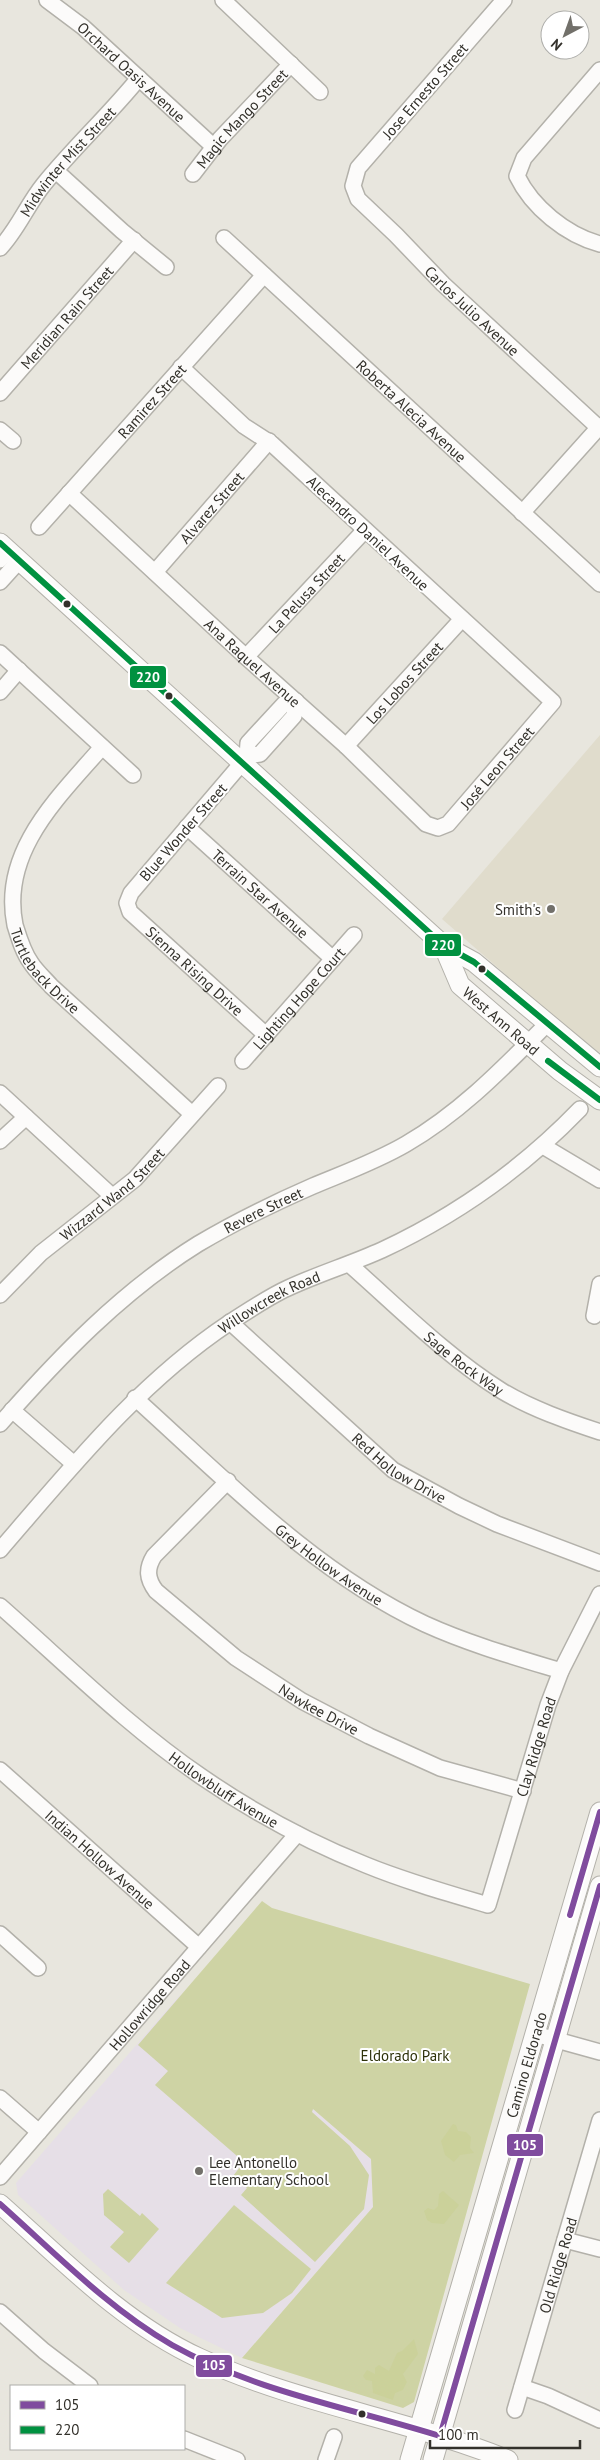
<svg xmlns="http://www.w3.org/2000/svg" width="600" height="2460" viewBox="0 0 600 2460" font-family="'PT Sans',sans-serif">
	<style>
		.built { fill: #e0dccc }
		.education { fill: #e6dfe7 }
		.green { fill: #ced3a4 }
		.forest { fill: #cbd19a }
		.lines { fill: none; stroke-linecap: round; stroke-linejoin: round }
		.minor-casing { stroke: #b3b1aa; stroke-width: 18 }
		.major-casing { stroke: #b3b1aa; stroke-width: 21 }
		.minor { stroke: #fcfbfa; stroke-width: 15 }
		.major { stroke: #fcfbfa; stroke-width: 19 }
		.bus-1-casing { stroke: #fff; stroke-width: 10 }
		.bus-2-casing { stroke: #fff; stroke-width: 10 }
		.bus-1 { stroke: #804c9e; stroke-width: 6 }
		.bus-2 { stroke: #009140; stroke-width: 6 }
		.bus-dot { fill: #33312b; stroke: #fff; stroke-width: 2 }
		.poi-dot { fill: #72706a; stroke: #fff; stroke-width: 2 }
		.labels { text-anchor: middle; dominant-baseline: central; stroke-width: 4; stroke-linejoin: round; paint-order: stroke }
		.street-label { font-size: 15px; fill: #33312b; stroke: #fff }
		.poi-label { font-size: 15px; fill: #33312b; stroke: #fff; text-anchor: end }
		.park-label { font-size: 15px; fill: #2e320a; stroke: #fff }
		.line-badge { stroke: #fff; stroke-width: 2 }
		.badge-label { font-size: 14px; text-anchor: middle; font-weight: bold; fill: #fff }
	</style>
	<rect width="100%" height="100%" fill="#e8e6de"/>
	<path class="built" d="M600,735V1053L567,1028L442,919Z"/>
	<path class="education" d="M180,1995L371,2159L373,2207L242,2358L180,2328L124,2290L18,2195L16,2183Z"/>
	<g class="green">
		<path d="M262,1901L272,1908L530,1984L414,2402L403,2408L242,2358L373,2207L371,2159L313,2109L312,2112L350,2146L369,2175L364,2209L315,2262L241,2195L247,2188L233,2176L244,2162L155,2085L168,2071L138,2045Z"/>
		<path d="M108,2189L140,2216L142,2213L159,2229L129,2263L110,2247L124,2232L104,2215L103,2194Z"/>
		<path d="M234,2205L311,2269L292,2293L263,2313L222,2318L166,2283Z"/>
	</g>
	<g class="forest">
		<path d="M453,2124L456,2125L458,2131L466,2132L471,2137L470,2148L474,2153L460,2155L454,2162L445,2155L441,2141Z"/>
		<path d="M443,2191L459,2205L444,2224L432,2223L427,2220L424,2211L428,2208L434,2210L438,2206L439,2194Z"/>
		<path d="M414,2339L418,2354L403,2374L407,2382L403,2390L395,2393L393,2400L373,2393L372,2381L366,2380L363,2376L367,2370L375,2374V2368L379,2365L389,2371L397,2353L402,2351Z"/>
	</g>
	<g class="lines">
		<defs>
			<g id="minor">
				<path id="s1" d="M47,0L83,27L214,147"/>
				<path d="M223,0L320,92"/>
				<path id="s2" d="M504,0L358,168L353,186L358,199L396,235L443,284L600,429"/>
				<path d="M600,70L524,158L517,176C532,207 566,235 600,244"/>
				<path d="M56,171L122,231L166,267"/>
				<path id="s3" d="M193,174L220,139L291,64"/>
				<path id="s4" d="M224,238L600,584"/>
				<path id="s5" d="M0,248C18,229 27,205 44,184C74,147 109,115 139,78"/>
				<path id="s6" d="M0,393L134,240"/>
				<path d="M0,430L13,441"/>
				<path id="s7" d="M69,493L246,657L346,746L426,824L438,828L448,824L553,702L272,444L244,426L181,367"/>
				<path d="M522,513L600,426"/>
				<path id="s8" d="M39,527L264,275"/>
				<path d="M0,560L9,551"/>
				<path id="s9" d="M155,572L269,441"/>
				<path d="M0,582L19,561"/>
				<path d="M0,653L133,775"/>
				<path id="s10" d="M246,657L365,530"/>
				<path d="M0,692L19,670"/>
				<path id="s11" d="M346,746L462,619"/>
				<path id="s12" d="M102,747C59,797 0,851 15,925C19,938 23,952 31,963C36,971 45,979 51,986L192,1114"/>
				<path id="s13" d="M247,756L248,743L284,704L296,701L294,716L260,754L247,756L242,763L131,893L127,903L130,912L266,1035"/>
				<path id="s14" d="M187,827L333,959"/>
				<path id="s15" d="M243,1061L354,935"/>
				<path d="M0,1093L112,1196"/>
				<path d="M0,1141L26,1117"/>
				<path d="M543,1146L600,1180"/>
				<path id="s16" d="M349,1264C399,1308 446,1356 502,1391C532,1409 567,1421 600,1432"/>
				<path id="s17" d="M0,1295L41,1253L135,1179L218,1086"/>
				<path d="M594,1316L600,1284"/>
				<path id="s18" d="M230,1322L393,1470L459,1506L497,1524L600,1563"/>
				<path id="s19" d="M135,1398C225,1479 314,1572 425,1624C469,1644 515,1657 561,1671"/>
				<path d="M12,1410L74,1464"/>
				<path id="s20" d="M0,1424C59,1357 121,1292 198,1244C235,1222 274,1203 313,1186C344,1173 377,1161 406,1144C461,1112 503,1068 547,1024"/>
				<path id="s21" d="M228,1481L154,1556C146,1569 147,1579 156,1591L236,1658L302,1701L369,1736L440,1768L523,1791"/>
				<path id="s22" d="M0,1550C71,1468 139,1383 229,1323C248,1311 268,1297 288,1288C318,1274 351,1264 382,1250C457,1215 523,1168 580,1109"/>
				<path id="s23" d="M0,1606C66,1664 130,1728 202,1777C253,1812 308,1842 366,1865C405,1881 447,1893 488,1905L548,1705L561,1671L600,1594"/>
				<path id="s24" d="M0,1770L199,1947"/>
				<path d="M0,1934L38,1968"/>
				<path d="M535,2034L600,2052"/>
				<path d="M0,2098L39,2132"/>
				<path id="s25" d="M0,2177L297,1834"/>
				<path d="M565,2240L600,2249"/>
				<path d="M0,2312L44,2351L90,2386"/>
				<path d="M522,2387L548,2396L600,2420"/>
				<path id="s26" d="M515,2410L600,2120"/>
				<path d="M184,2439L237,2460"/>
				<path d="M326,2460L334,2437"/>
			</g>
			<g id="major">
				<path d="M0,543L443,945L474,962L600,1067"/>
				<path id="s27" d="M443,945L460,985L560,1071L600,1100"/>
				<path d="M0,2204C62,2259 123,2323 199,2358C298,2404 407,2419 508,2460"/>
				<path id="s28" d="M410,2460L600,1812"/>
				<path d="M433,2460L600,1886"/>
			</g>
		</defs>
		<use href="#minor" class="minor-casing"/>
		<use href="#major" class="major-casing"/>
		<use href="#minor" class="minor"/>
		<use href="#major" class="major"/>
		<defs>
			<g id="bus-1">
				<path d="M570,1915L600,1812"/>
				<path d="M0,2204C55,2253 108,2308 172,2345C254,2391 351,2408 440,2436L600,1886"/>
			</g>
			<g id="bus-2">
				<path d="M0,543L443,945L474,962L600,1067"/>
				<path d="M548,1061L600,1100"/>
			</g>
		</defs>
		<use href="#bus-1" class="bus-1-casing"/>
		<use href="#bus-2" class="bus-2-casing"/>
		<use href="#bus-1" class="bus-1"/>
		<use href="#bus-2" class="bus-2"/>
	</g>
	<g class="bus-dot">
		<circle cx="67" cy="604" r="4.5"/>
		<circle cx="169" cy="696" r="4.5"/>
		<circle cx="482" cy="969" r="4.5"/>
		<circle cx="362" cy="2414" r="4.5"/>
	</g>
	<g class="poi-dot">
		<circle cx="551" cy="909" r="5"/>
		<circle cx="199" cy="2171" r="5"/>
	</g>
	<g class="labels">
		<g class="street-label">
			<text stroke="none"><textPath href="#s1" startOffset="111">Orchard Oasis Avenue</textPath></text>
			<text transform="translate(425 91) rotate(-49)">Jose Ernesto Street</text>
			<text stroke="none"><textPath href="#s3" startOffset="74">Magic Mango Street</textPath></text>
			<text stroke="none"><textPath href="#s5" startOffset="110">Midwinter Mist Street</textPath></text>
			<text stroke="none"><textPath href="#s2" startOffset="415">Carlos Julio Avenue</textPath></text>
			<text stroke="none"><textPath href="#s6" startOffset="101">Meridian Rain Street</textPath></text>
			<text stroke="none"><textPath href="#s8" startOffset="169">Ramirez Street</textPath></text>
			<text stroke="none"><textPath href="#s4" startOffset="255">Roberta Alecia Avenue</textPath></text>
			<text stroke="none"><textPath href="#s9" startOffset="86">Alvarez Street</textPath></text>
			<text transform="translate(368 533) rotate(43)">Alecandro Daniel Avenue</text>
			<text stroke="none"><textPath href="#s10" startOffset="88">La Pelusa Street</textPath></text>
			<text stroke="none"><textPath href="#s7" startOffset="250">Ana Raquel Avenue</textPath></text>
			<text stroke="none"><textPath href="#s11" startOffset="86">Los Lobos Street</textPath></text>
			<text stroke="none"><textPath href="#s7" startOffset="585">José Leon Street</textPath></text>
			<text transform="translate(183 832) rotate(-49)">Blue Wonder Street</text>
			<text stroke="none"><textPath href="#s14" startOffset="99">Terrain Star Avenue</textPath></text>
			<text stroke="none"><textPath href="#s12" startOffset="262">Turtleback Drive</textPath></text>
			<text stroke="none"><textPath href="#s13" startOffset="445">Sienna Rising Drive</textPath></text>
			<text stroke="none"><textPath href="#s15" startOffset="84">Lighting Hope Court</textPath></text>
			<text stroke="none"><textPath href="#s27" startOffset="98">West Ann Road</textPath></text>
			<text stroke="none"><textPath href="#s17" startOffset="151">Wizzard Wand Street</textPath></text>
			<text stroke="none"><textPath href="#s20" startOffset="342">Revere Street</textPath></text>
			<text stroke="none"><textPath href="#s22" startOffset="369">Willowcreek Road</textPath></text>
			<text stroke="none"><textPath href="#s16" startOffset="152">Sage Rock Way</textPath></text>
			<text stroke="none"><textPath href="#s18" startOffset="224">Red Hollow Drive</textPath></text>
			<text stroke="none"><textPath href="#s19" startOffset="256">Grey Hollow Avenue</textPath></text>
			<text stroke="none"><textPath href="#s21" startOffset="345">Nawkee Drive</textPath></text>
			<text stroke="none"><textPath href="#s23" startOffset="745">Clay Ridge Road</textPath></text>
			<text stroke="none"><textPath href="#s23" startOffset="290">Hollowbluff Avenue</textPath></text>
			<text stroke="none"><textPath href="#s24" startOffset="134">Indian Hollow Avenue</textPath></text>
			<text stroke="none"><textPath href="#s25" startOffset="228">Hollowridge Road</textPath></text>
			<text stroke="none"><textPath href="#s28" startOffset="412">Camino Eldorado</textPath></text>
			<text stroke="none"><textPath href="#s26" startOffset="151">Old Ridge Road</textPath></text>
		</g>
		<g class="poi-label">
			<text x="541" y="909">Smith's</text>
			<text x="209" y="2162" text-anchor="start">Lee Antonello<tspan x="209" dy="17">Elementary School</tspan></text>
		</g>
		<g class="park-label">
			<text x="405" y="2055">Eldorado Park</text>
		</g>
	</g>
	<g class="line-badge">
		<rect x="129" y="665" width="38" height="24" rx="5" fill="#009140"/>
		<rect x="424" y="933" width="38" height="24" rx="5" fill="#009140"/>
		<rect x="506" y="2133" width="38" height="24" rx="5" fill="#804c9e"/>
		<rect x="195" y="2354" width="38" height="24" rx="5" fill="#804c9e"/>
	</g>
	<g class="badge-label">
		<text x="148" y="682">220</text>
		<text x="443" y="950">220</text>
		<text x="525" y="2150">105</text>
		<text x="214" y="2370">105</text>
	</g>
	<rect x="10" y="2385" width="175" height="65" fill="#ffffff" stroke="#adadaa"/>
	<rect x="20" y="2401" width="25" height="8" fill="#804c9e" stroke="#adadaa"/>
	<text x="55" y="2410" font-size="15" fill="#33312b">105</text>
	<rect x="20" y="2426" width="25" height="8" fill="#009140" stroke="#adadaa"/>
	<text x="55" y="2435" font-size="15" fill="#33312b">220</text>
	<g transform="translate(565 35) rotate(221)"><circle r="24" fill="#ffffff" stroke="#adadaa"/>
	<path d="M0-4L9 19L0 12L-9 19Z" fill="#72706a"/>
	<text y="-8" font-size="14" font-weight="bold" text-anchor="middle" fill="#33312b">N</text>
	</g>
	<path d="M430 2440v8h150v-8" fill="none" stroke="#33312b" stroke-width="2.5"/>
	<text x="438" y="2440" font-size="15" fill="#33312b" stroke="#ffffff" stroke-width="4" paint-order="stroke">100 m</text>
</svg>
